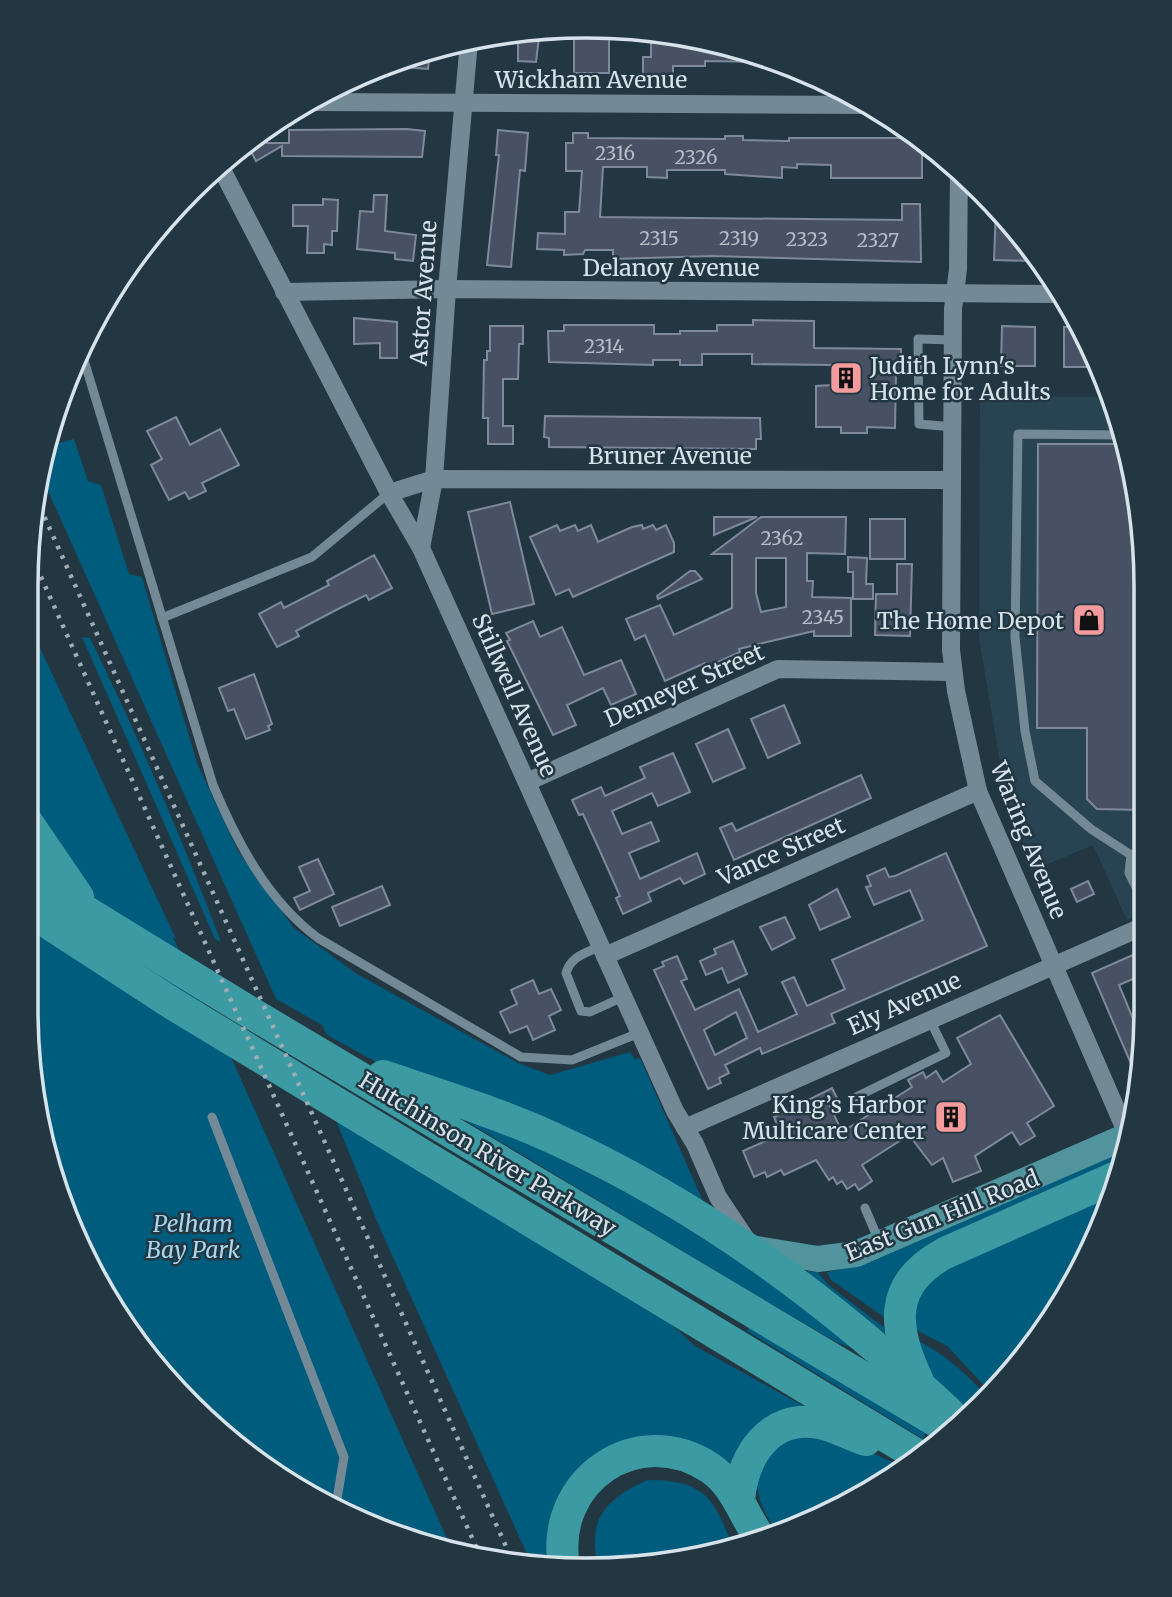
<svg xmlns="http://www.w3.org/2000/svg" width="1172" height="1597" viewBox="0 0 1172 1597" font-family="Merriweather,serif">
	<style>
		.built { fill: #284351 }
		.green { fill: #005c7d }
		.building { fill: #475163; stroke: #7e899c; stroke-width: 2; fill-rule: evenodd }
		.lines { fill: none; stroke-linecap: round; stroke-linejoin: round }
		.service { stroke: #738a96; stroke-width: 9 }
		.minor { stroke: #738a96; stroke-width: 18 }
		.primary { stroke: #51949d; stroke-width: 26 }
		.motorway { stroke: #3b9aa2; stroke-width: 32 }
		.rail { stroke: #9faeb6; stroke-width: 4.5; stroke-dasharray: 3.5 7; stroke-linecap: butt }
		.labels { text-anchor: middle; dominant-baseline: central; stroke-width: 5; stroke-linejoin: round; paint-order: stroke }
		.number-label { font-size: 19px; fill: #b3bec8 }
		.street-label { font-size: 23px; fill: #d7e3ea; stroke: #233742 }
		.poi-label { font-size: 23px; fill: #d7e3ea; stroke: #233742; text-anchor: end }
		.park-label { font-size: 23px; font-style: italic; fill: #a8d7f0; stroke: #233742 }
		.rim { fill: none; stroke: #d7e3ea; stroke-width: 3.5 }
	</style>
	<rect width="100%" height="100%" fill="#233742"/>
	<path class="built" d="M980,396L1110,397L1141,513L1144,913L1127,920L1093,845L1034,870L1006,799L979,638Z"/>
	<g class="green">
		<path d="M53,425L59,443L74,439L88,481L101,485L129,574L142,577L197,763L238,851L294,928L357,974L518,1063L550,1075L630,1052L635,1059L640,1058L706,1208L398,1074L327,1035L322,1025L276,999L40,473L45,442Z"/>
		<path d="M27,611L34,625L33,633L176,939L173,937L226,1053L230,1055L453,1552L338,1513L190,1407L101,1291L45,1156L26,1011Z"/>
		<path d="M82,637L90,638C139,738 182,838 221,942L215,939Z"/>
		<path d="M426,1097L621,1176L870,1355L836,1342L735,1283Z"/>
		<path d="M335,1118L648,1303L695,1346L807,1408L733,1466C688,1431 667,1441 613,1446L557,1565L531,1563L379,1226Z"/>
		<path d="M1124,1149L1121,1164L939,1243L887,1319L831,1280L827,1272L866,1264Z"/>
		<path d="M1115,1193C1083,1264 1050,1340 992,1394L947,1346L918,1331L911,1324L914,1302L932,1274Z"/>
		<path d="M805,1271L818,1272L827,1284L886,1329L883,1337Z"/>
		<path d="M752,1323L929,1428L923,1439L747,1331Z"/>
		<path d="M914,1339C943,1352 967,1374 988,1398L970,1414C944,1393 922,1373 914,1339Z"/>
		<path d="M805,1432L833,1436L904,1467L780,1533C762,1516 749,1481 762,1457C770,1441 790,1437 805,1432Z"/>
		<path d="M647,1480C704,1480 714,1497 733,1548L623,1570L598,1568C587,1518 605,1500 647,1480Z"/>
	</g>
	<g class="building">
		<path d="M540,29L536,62L518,61V33Z"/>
		<path d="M574,32L609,33V73H574Z"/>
		<path d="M682,36L766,56L768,62L705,61V66H673V75H643V57H651V41L682,40Z"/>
		<path d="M430,50L428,69L387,66Z"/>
		<path d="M406,129L425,131L422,157L282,156V146L256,161L246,142L261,132L267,143H289V130Z"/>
		<path d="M498,130L528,133L525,171L520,170L511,267L487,265L499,155H496Z"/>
		<path d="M573,133H588V138L725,139V136H743V140L789,141V138H917L922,141V178H831V165L797,164V168L782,167V178L725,174V170H667V178L647,177V167H603L600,217L902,220V204H920L921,262L712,256L613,259V250H585L583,254L564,255V250L537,249L538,233L565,234V212H579L582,171H566V143H573Z"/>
		<path d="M374,195H387L385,231L416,235L413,261L395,259V253L357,249L360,211L373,212Z"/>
		<path d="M323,199L338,200L337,231H332V245L324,244V253H307L308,226H293V205H323Z"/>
		<path d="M996,209L1030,246L1032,261L994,260Z"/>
		<path d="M354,318L397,322V358H380V343L354,344Z"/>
		<path d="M753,320L814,321V348L901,349V371H896L895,428L867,427V433H841V427H816V386L832,385V365L752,364V354H702V365H680V360H653V365L549,362L548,331H564V325H654V334H680V331H717V325H753Z"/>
		<path d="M490,326H523V344H519L518,379H503V426H513V444H488V418H483L484,360H487V351H490Z"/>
		<path d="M1002,326L1035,327V366H1001Z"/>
		<path d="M1064,327H1077L1100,367H1064Z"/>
		<path d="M545,416L760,418L761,439H756V449L549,447V438L544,437Z"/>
		<path d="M176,417L190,445L220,429L239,465L202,483L206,491L189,499L185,492L169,500L151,465L162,459L147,431Z"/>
		<path d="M1038,444H1123L1141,513L1143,810L1097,809L1087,799V728H1037Z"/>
		<path d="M510,502L534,604L492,614L468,512Z"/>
		<path d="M714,517H757L714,535Z"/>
		<path d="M761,517H846L845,554L807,553V581H813L812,597L851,598V636H814V631L767,642L739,649L740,652L707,667L705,663L665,681L645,635L635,640L626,619L660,605L674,635L732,608V554H712ZM756,558H786V607L761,612L756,593Z"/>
		<rect x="870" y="519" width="35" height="40"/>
		<path d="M557,525L560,531L575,525L578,531L591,525L598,542L632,527L642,525L643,529L653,525L656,530L666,525L674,543V552L573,597L569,589L556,595L530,537Z"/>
		<path d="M374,555L392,588L369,600L366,595L338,609L296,631L299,636L277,647L259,614L281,602L284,608L329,585L327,581Z"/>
		<path d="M848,557L867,558L866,584H873V599H853V572H848Z"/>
		<path d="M897,564H912L910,636L875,635L876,594H897Z"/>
		<path d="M690,571H695L702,579L658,599L657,596Z"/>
		<path d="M533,621L540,637L562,627L584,675L621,660L636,694L611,705L603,688L567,705L576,725L553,735L507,641L510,640L506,633Z"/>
		<path d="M254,674L272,724L268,726L270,730L246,739L234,709L228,711L219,688Z"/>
		<path d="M784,705L800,743L768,758L751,719Z"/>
		<path d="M728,729L745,768L713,782L696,744Z"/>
		<path d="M673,753L690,792L658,806L652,793L612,811L622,834L651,822L659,841L629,853L640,879L697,853L705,874L684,884L680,878L648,893L651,901L623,914L616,898L620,896L599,849L583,814L579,815L572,800L601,787L605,796L645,778L640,767Z"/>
		<path d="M861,775L871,798L734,860L720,828L732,823L736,831Z"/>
		<path d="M946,853L987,946L831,1014L835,1023L762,1054L760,1048L725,1065L729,1073L719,1078L721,1083L708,1089L654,970L664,966L662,962L677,956L687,979L681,981L695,1010L739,989L758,1032L797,1014L782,982L794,977L807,1006L845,989L832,960L923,920L910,890L874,905L866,887L871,886L867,876L885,868L889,877L895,876ZM736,1012L747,1038L715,1055L704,1030Z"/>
		<path d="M318,859L334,894L300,910L294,898L310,891L299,867Z"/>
		<path d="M1088,881L1094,894L1077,902L1071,889Z"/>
		<path d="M382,886L390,905L340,926L332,907Z"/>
		<path d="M837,889L850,917L820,930L809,905Z"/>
		<path d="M785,917L795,938L772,950L760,927Z"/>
		<path d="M733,941L747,974L728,983L722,968L706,975L700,961L716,954L714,949Z"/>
		<path d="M1144,950V974L1119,985L1144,1045L1138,1080L1092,973Z"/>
		<path d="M533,980L539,994L551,989L561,1010L549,1016L555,1030L533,1040L527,1026L510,1033L500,1012L517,1004L511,990Z"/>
		<path d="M1000,1015L1054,1106L1027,1123L1035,1136L1020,1145L1012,1132L975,1156L981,1171L953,1182L943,1158L932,1165L909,1135L862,1165L872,1181L859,1190L855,1184L847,1189L842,1181L837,1184L833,1177L829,1180L816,1160L784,1175L781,1170L767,1177L765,1172L754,1177L743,1151L781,1134L774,1117L832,1088L839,1102L830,1106L842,1132L912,1087L908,1080L923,1072L926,1078L936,1071L943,1082L971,1064L957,1038Z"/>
	</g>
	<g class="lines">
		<g class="service">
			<path d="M83,357L213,785C237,842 267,900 318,938L521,1057L572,1060L639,1033"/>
			<path d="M953,427L919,424L918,339L953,340"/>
			<path d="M1120,435L1018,434L1015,637L1025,731L1035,781L1091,829L1131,855L1143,852"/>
			<path d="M162,618L312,557L389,493"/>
			<path d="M1131,855L1129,873L1144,903"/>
			<path d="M601,946C586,953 571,956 566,973L581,1011L590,1012L623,997"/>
			<path d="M856,1097L946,1053L930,1020"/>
			<path d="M212,1117L344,1457L335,1511"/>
			<path d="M865,1208L879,1241"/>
			<path d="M348,1516L366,1522"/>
		</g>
		<g class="minor">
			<path d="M310,102L872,105"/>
			<path d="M221,168L389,493L421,548L675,1111L695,1144L718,1197L746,1239"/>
			<path d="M959,170L958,269L953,309L951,650L956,691L978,791L1127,1134"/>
			<path d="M284,292L447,289L1058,294"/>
			<path d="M389,493L434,479L952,480"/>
			<path d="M421,548L434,479L447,289L469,41"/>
			<path d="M527,782L778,669L953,672"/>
			<path d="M605,956L978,791"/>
			<path d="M685,1128L1144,926"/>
		</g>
		<path class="primary" d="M751,1248L818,1259L856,1254L1127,1136"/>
		<g class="motorway">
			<path d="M27,822L78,897"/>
			<path d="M27,870L88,913L241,1007L953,1431"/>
			<path d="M27,909L173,1004L922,1458"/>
			<path d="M383,1076C440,1095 498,1113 553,1138C702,1206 830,1301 949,1413"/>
			<path d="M918,1381C893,1329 887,1284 945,1253L1119,1176"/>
			<path d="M739,1500C743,1456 769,1414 819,1423C835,1426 850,1435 866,1440"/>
			<path d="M564,1566C549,1481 637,1420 710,1468C738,1487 743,1517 763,1542"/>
		</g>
		<g class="rail">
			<path d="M36,498L513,1562"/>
			<path d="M28,548L482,1560"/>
		</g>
	</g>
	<defs>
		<symbol id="building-square" viewBox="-11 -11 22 22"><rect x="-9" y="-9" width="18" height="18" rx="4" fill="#f59b9e" stroke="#233742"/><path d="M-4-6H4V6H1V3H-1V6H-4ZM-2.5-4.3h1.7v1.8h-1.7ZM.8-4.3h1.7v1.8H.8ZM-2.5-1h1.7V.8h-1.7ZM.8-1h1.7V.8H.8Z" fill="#111"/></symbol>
		<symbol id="shop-square" viewBox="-11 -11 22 22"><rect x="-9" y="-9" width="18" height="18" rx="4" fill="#f59b9e" stroke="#233742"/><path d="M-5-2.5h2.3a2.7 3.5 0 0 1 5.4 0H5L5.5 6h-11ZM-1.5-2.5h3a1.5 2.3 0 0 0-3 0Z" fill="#111"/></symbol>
	</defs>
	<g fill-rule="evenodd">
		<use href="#building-square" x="827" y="359" width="38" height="38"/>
		<use href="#shop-square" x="1070" y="601" width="38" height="38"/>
		<use href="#building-square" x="932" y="1098" width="38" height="38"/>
	</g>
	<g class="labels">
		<g class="number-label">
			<text x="615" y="153">2316</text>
			<text x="696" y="157">2326</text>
			<text x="659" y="238">2315</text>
			<text x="739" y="238">2319</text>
			<text x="807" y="239">2323</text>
			<text x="878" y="240">2327</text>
			<text x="604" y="346">2314</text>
			<text x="782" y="538">2362</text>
			<text x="823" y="617">2345</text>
		</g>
		<g class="street-label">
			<text x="591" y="79">Wickham Avenue</text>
			<text x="671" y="267">Delanoy Avenue</text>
			<text transform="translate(423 293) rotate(-86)">Astor Avenue</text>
			<text x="670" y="455">Bruner Avenue</text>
			<text transform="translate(684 685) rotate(-24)">Demeyer Street</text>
			<text transform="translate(515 695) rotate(66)">Stillwell Avenue</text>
			<text transform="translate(1029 840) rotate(68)">Waring Avenue</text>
			<text transform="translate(781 851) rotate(-24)">Vance Street</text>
			<text transform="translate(904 1003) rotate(-24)">Ely Avenue</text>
			<text transform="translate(488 1154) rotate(31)">Hutchinson River Parkway</text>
			<text transform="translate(942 1215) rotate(-22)">East Gun Hill Road</text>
		</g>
		<g class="poi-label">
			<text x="870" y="365" text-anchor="start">Judith Lynn's<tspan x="870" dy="26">Home for Adults</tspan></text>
			<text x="1064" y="620">The Home Depot</text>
			<text x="926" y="1104">King’s Harbor<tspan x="926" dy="26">Multicare Center</tspan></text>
		</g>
		<g class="park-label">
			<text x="193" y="1223">Pelham<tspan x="193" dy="26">Bay Park</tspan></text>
		</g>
	</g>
	<path d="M0 0H1172V1597H0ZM586 38H586A548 548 0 0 1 1134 586V1010A548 548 0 0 1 586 1558H586A548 548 0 0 1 38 1010V586A548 548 0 0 1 586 38Z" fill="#233742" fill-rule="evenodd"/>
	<path class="rim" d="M586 38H586A548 548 0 0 1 1134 586V1010A548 548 0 0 1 586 1558H586A548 548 0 0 1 38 1010V586A548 548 0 0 1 586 38Z"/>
</svg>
